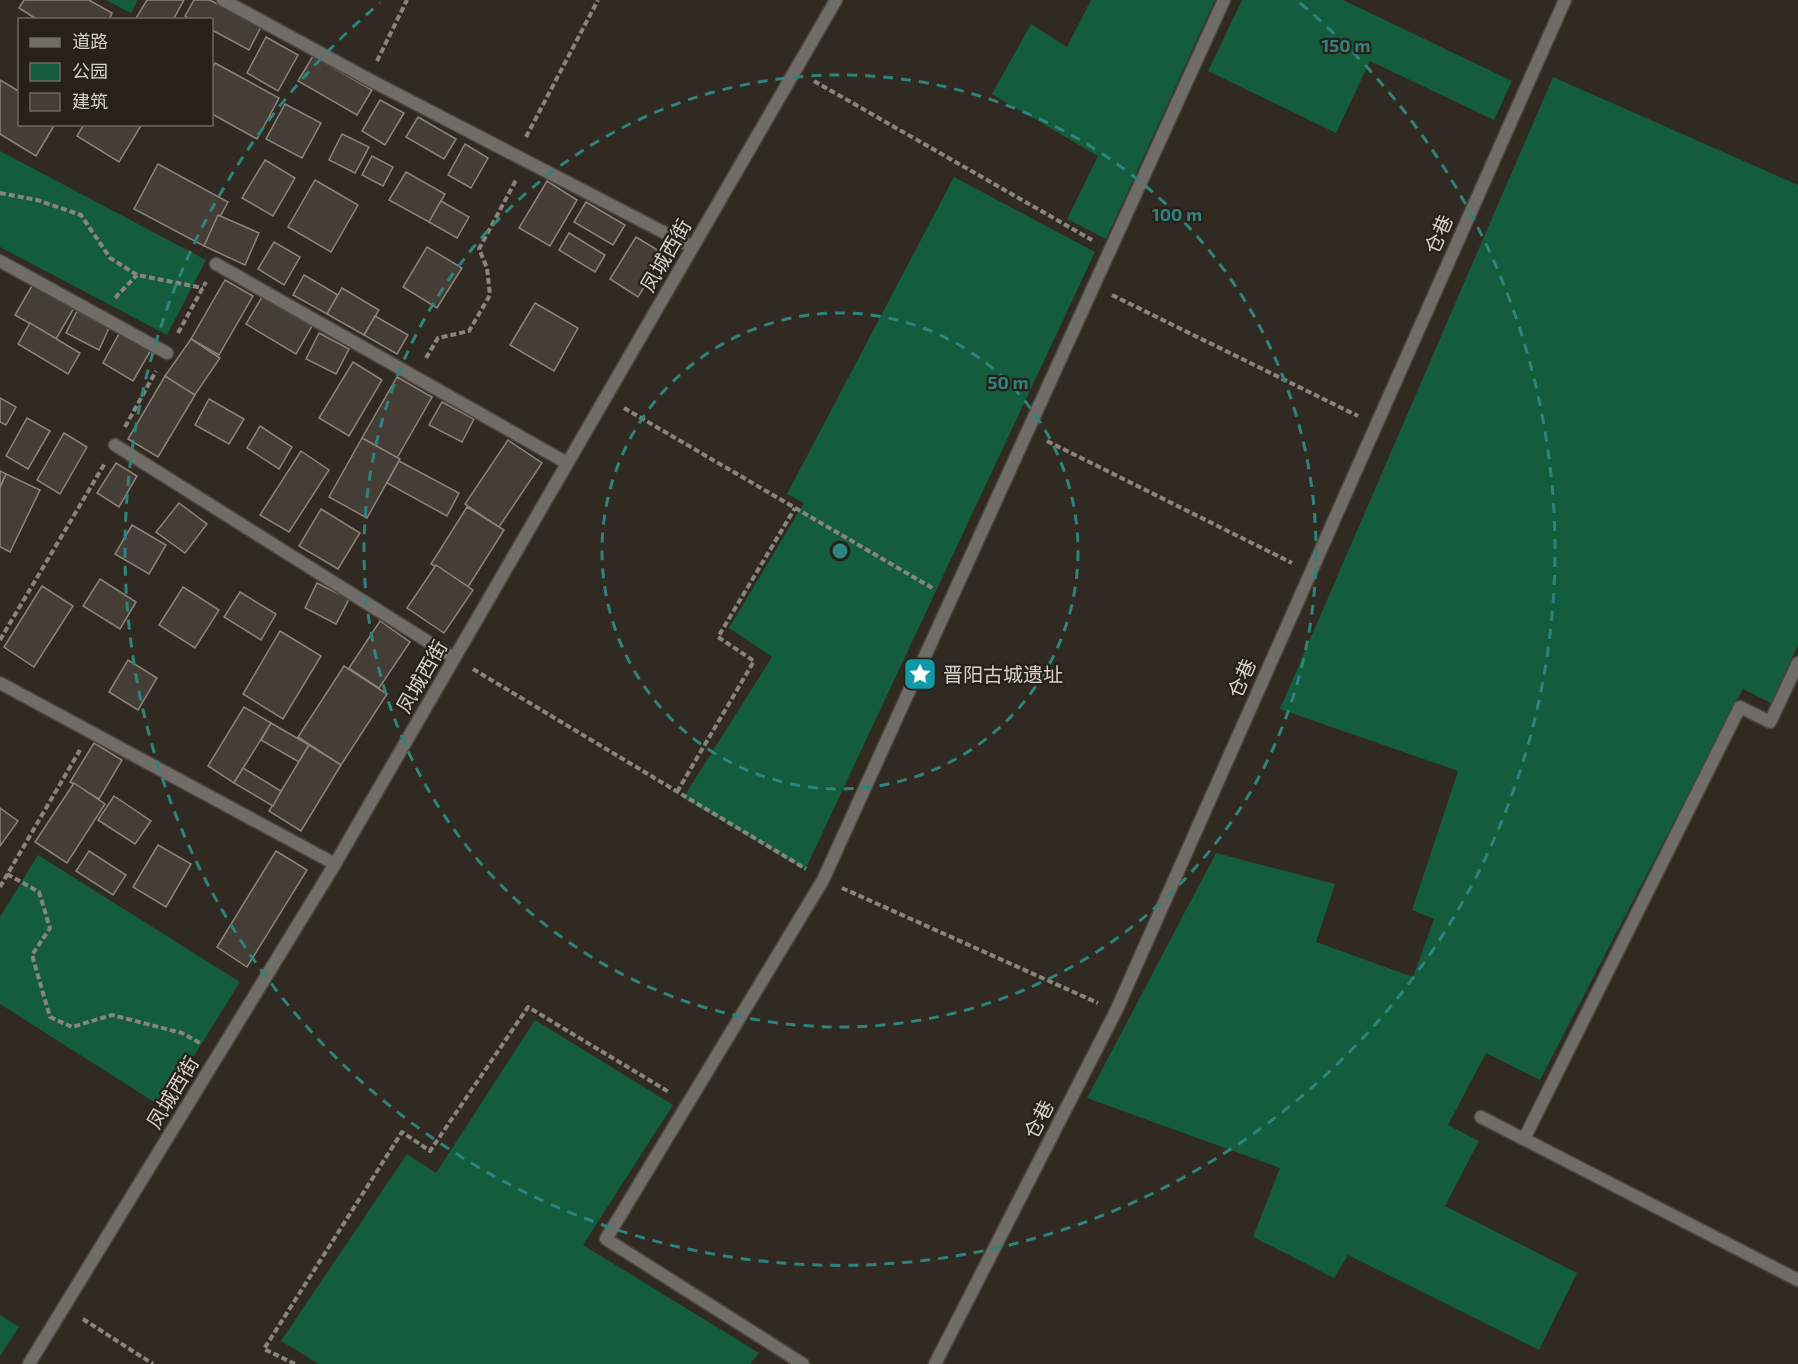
<svg xmlns="http://www.w3.org/2000/svg" width="1798" height="1364" viewBox="0 0 1798 1364" font-family="'Exo 2','Noto Sans SC',sans-serif">
	<style>
		.green { fill: #135c3d }
		.building { fill: #453e36; stroke: #8c837a; stroke-width: 1.5 }
		.lines { fill: none; stroke-linecap: round; stroke-linejoin: round }
		.lane-casing { stroke: #4b453e; stroke-width: 15 }
		.street-casing { stroke: #4b453e; stroke-width: 15 }
		.path { stroke: #8a847f; stroke-width: 4; stroke-dasharray: 6 3; stroke-linecap: butt }
		.lane { stroke: #706c68; stroke-width: 12 }
		.street { stroke: #706c68; stroke-width: 12 }
		.ring { fill: none; stroke: #2d847c; stroke-width: 3; stroke-dasharray: 10 8 }
		.labels { text-anchor: middle; dominant-baseline: central; stroke-width: 4.5; stroke-linejoin: round; paint-order: stroke }
		.street-label { font-size: 20px; fill: #d5d0cc; stroke: #282119 }
		.poi-label { font-size: 20px; fill: #d5d0cc; stroke: #282119; text-anchor: start }
		.centre { fill: #2d847c; stroke: #282119; stroke-width: 3 }
		.ring-label { font-size: 18px; text-anchor: middle; font-weight: bold; fill: #2d847c; stroke: #282119; stroke-width: 4.5; stroke-linejoin: round; paint-order: stroke }
	</style>
	<rect width="100%" height="100%" fill="#312a23"/>
	<g class="green">
		<path d="M106,0H138L131,13Z"/>
		<path d="M1091,0H1215L1106,239L1067,219L1098,156L992,94L1031,24L1067,47Z"/>
		<path d="M1242,0H1343L1512,81L1494,120L1370,61L1336,133L1208,71Z"/>
		<path d="M1553,77L1798,185V645L1771,703L1743,689L1540,1080L1486,1053L1448,1125L1479,1141L1445,1206L1577,1273L1539,1350L1348,1255L1334,1278L1253,1237L1280,1168L1087,1098L1216,853L1335,884L1316,942L1413,977L1434,919L1412,910L1458,771L1280,709Z"/>
		<path d="M0,151L206,260L167,335L0,247Z"/>
		<path d="M954,177L1095,252L805,870L683,798L772,657L729,628L804,503L787,494Z"/>
		<path d="M38,855L240,982L162,1107L0,1004V917Z"/>
		<path d="M535,1020L673,1105L583,1245L759,1353L750,1364H319L281,1341L407,1154L436,1173Z"/>
		<path d="M0,1315L19,1327L0,1356Z"/>
	</g>
	<g class="building">
		<path d="M24,0H89L112,13L109,20H38L19,8Z"/>
		<path d="M147,0H184L173,20H135Z"/>
		<path d="M194,0H210L261,27L249,50L212,30V20H191L185,16Z"/>
		<path d="M266,37L298,55L278,91L247,73Z"/>
		<path d="M313,56L372,90L357,115L298,81Z"/>
		<path d="M215,63L279,98L257,139L212,114V69Z"/>
		<path d="M0,80L20,92V124H55L36,156L0,134Z"/>
		<path d="M380,100L404,113L385,145L362,131Z"/>
		<path d="M285,104L321,123L302,158L266,139Z"/>
		<path d="M418,117L456,139L444,159L406,137Z"/>
		<path d="M84,124H142L119,162L77,136Z"/>
		<path d="M342,134L369,147L355,173L329,160Z"/>
		<path d="M465,144L488,158L471,188L448,175Z"/>
		<path d="M372,156L393,167L383,186L362,175Z"/>
		<path d="M265,160L295,178L273,216L242,198Z"/>
		<path d="M158,164L228,202L204,246L134,209Z"/>
		<path d="M406,172L445,194L429,222L389,200Z"/>
		<path d="M315,180L358,205L331,252L288,227Z"/>
		<path d="M547,181L577,200L550,246L519,228Z"/>
		<path d="M441,201L469,217L457,238L429,222Z"/>
		<path d="M586,202L625,225L613,245L574,222Z"/>
		<path d="M218,215L259,233L245,265L204,246Z"/>
		<path d="M569,233L605,255L595,272L559,250Z"/>
		<path d="M636,237L664,254L638,297L610,279Z"/>
		<path d="M274,242L300,257L284,285L258,269Z"/>
		<path d="M427,247L462,268L437,308L403,287Z"/>
		<path d="M304,275L338,295L327,314L293,295Z"/>
		<path d="M225,280L253,296L219,355L191,339Z"/>
		<path d="M33,284L74,308L56,339L15,315Z"/>
		<path d="M342,288L379,310L364,335L327,314Z"/>
		<path d="M262,297L312,326L296,354L246,324Z"/>
		<path d="M535,303L578,328L554,371L510,345Z"/>
		<path d="M77,311L109,328L99,350L66,333Z"/>
		<path d="M375,316L408,335L397,354L364,335Z"/>
		<path d="M30,323L80,353L68,374L18,344Z"/>
		<path d="M120,332L151,350L133,381L103,363Z"/>
		<path d="M319,333L349,349L336,374L306,359Z"/>
		<path d="M191,339L220,358L194,396L165,376Z"/>
		<path d="M353,362L382,380L349,436L319,418Z"/>
		<path d="M165,376L195,395L158,457L128,439Z"/>
		<path d="M397,377L432,397L397,458L362,438Z"/>
		<path d="M0,398L16,407L6,425L0,422Z"/>
		<path d="M209,399L244,419L229,444L195,425Z"/>
		<path d="M442,402L474,419L462,442L429,425Z"/>
		<path d="M27,418L50,431L28,469L6,456Z"/>
		<path d="M260,426L292,447L279,469L247,448Z"/>
		<path d="M64,433L87,447L60,494L37,480Z"/>
		<path d="M362,438L400,459L367,518L329,497Z"/>
		<path d="M508,440L542,463L499,527L465,504Z"/>
		<path d="M301,451L329,470L289,532L260,515Z"/>
		<path d="M399,461L459,493L447,516L387,483Z"/>
		<path d="M116,463L137,476L119,507L97,493Z"/>
		<path d="M0,471L6,474L0,487Z"/>
		<path d="M6,474L40,490L10,552L0,547V488Z"/>
		<path d="M179,503L207,524L185,553L156,532Z"/>
		<path d="M467,507L504,530L468,587L431,564Z"/>
		<path d="M321,509L360,533L338,569L299,546Z"/>
		<path d="M132,525L166,545L149,574L115,554Z"/>
		<path d="M436,565L473,590L444,633L407,608Z"/>
		<path d="M100,579L136,602L120,629L83,606Z"/>
		<path d="M317,583L349,599L336,624L305,608Z"/>
		<path d="M42,586L73,606L34,667L4,647Z"/>
		<path d="M183,587L219,610L195,648L159,625Z"/>
		<path d="M240,592L276,614L261,640L224,617Z"/>
		<path d="M380,621L410,642L379,688L349,668Z"/>
		<path d="M280,631L321,656L283,719L243,694Z"/>
		<path d="M128,660L157,678L138,710L109,692Z"/>
		<path d="M344,666L387,694L341,765L298,737Z"/>
		<path d="M244,707L271,723L234,783L208,766Z"/>
		<path d="M271,723L309,745L299,762L261,740Z"/>
		<path d="M94,743L122,760L99,799L70,782Z"/>
		<path d="M309,745L341,765L301,831L269,811Z"/>
		<path d="M243,768L281,791L273,806L234,783Z"/>
		<path d="M74,783L105,804L67,863L35,842Z"/>
		<path d="M114,796L151,821L135,844L98,820Z"/>
		<path d="M0,808L18,821L0,846Z"/>
		<path d="M158,845L191,864L166,907L133,887Z"/>
		<path d="M89,851L126,875L113,895L76,871Z"/>
		<path d="M276,851L307,870L247,967L217,947Z"/>
	</g>
	<g class="lines">
		<defs>
			<g id="lane">
				<path d="M223,0L368,79L692,247"/>
				<path d="M0,261L167,353"/>
				<path d="M216,264L567,463"/>
				<path d="M115,445L454,658"/>
				<path d="M0,683L335,864"/>
				<path d="M1481,1117L1798,1280"/>
				<path d="M1524,1139L1740,707L1770,722L1798,663"/>
				<path d="M803,1364L606,1239L823,880L1224,0"/>
				<path d="M935,1364L1116,1011L1565,0"/>
			</g>
			<path id="street" d="M29,1364L335,864L836,0"/>
		</defs>
		<use href="#lane" class="lane-casing"/>
		<use href="#street" class="street-casing"/>
		<g class="path">
			<path d="M377,61L407,0"/>
			<path d="M814,81L1092,240"/>
			<path d="M526,137L598,0"/>
			<path d="M0,193L37,200L81,215L110,258L137,275L203,288"/>
			<path d="M1112,295L1358,416"/>
			<path d="M115,298L137,275"/>
			<path d="M178,333L206,282"/>
			<path d="M426,358L438,338L469,331L490,295L487,268L479,249L516,180"/>
			<path d="M624,408L934,589"/>
			<path d="M125,427L156,371"/>
			<path d="M1047,441L1292,563"/>
			<path d="M0,640L105,463"/>
			<path d="M473,669L806,869"/>
			<path d="M677,792L754,661L718,637L795,508"/>
			<path d="M7,874L39,892L50,928L32,955L50,1017L72,1027L112,1015L182,1033L200,1043"/>
			<path d="M0,887L80,750"/>
			<path d="M842,888L1098,1003"/>
			<path d="M83,1319L153,1364"/>
			<path d="M295,1364L264,1349L402,1132L430,1151L528,1007L669,1092"/>
		</g>
		<use href="#lane" class="lane"/>
		<use href="#street" class="street"/>
	</g>
	<g class="ring">
		<circle cx="840" cy="551" r="238"/>
		<circle cx="840" cy="551" r="476"/>
		<path d="M1300 3A715 715 0 1 1 380 3"/>
	</g>
	<defs>
		<symbol id="sight-square" viewBox="-11 -11 22 22"><rect x="-9" y="-9" width="18" height="18" rx="4" fill="#0f9aa8" stroke="#282119"/><path d="M0-6L1.8-2.2L6-1.7L2.9 1.2L3.7 5.4L0 3.3L-3.7 5.4L-2.9 1.2L-6-1.7L-1.8-2.2Z" fill="#fff"/></symbol>
	</defs>
	<g fill-rule="evenodd">
		<use href="#sight-square" x="901" y="655" width="38" height="38"/>
	</g>
	<g class="labels">
		<g class="street-label">
			<text transform="translate(1438 234) rotate(-66)">仓巷</text>
			<text transform="translate(665 255) rotate(-60)">凤城西街</text>
			<text transform="translate(421 676) rotate(-60)">凤城西街</text>
			<text transform="translate(1241 678) rotate(-66)">仓巷</text>
			<text transform="translate(172 1092) rotate(-59)">凤城西街</text>
			<text transform="translate(1038 1119) rotate(-63)">仓巷</text>
		</g>
		<g class="poi-label">
			<text x="943" y="674">晋阳古城遗址</text>
		</g>
	</g>
	<circle cx="840" cy="551" r="9" class="centre"/>
	<g class="ring-label">
		<text x="1346" y="52">150 m</text>
		<text x="1177" y="221">100 m</text>
		<text x="1008" y="389">50 m</text>
	</g>
	<rect x="18" y="18" width="195" height="108" fill="#282119" stroke="#6d6761" stroke-width="1.5"/>
	<rect x="30" y="38" width="30" height="9" fill="#706c68" stroke="#6d6761" stroke-width="1.5"/>
	<text x="72" y="48" font-size="18" fill="#d5d0cc">道路</text>
	<rect x="30" y="63" width="30" height="18" fill="#135c3d" stroke="#6d6761" stroke-width="1.5"/>
	<text x="72" y="78" font-size="18" fill="#d5d0cc">公园</text>
	<rect x="30" y="93" width="30" height="18" fill="#453e36" stroke="#6d6761" stroke-width="1.5"/>
	<text x="72" y="108" font-size="18" fill="#d5d0cc">建筑</text>
</svg>
